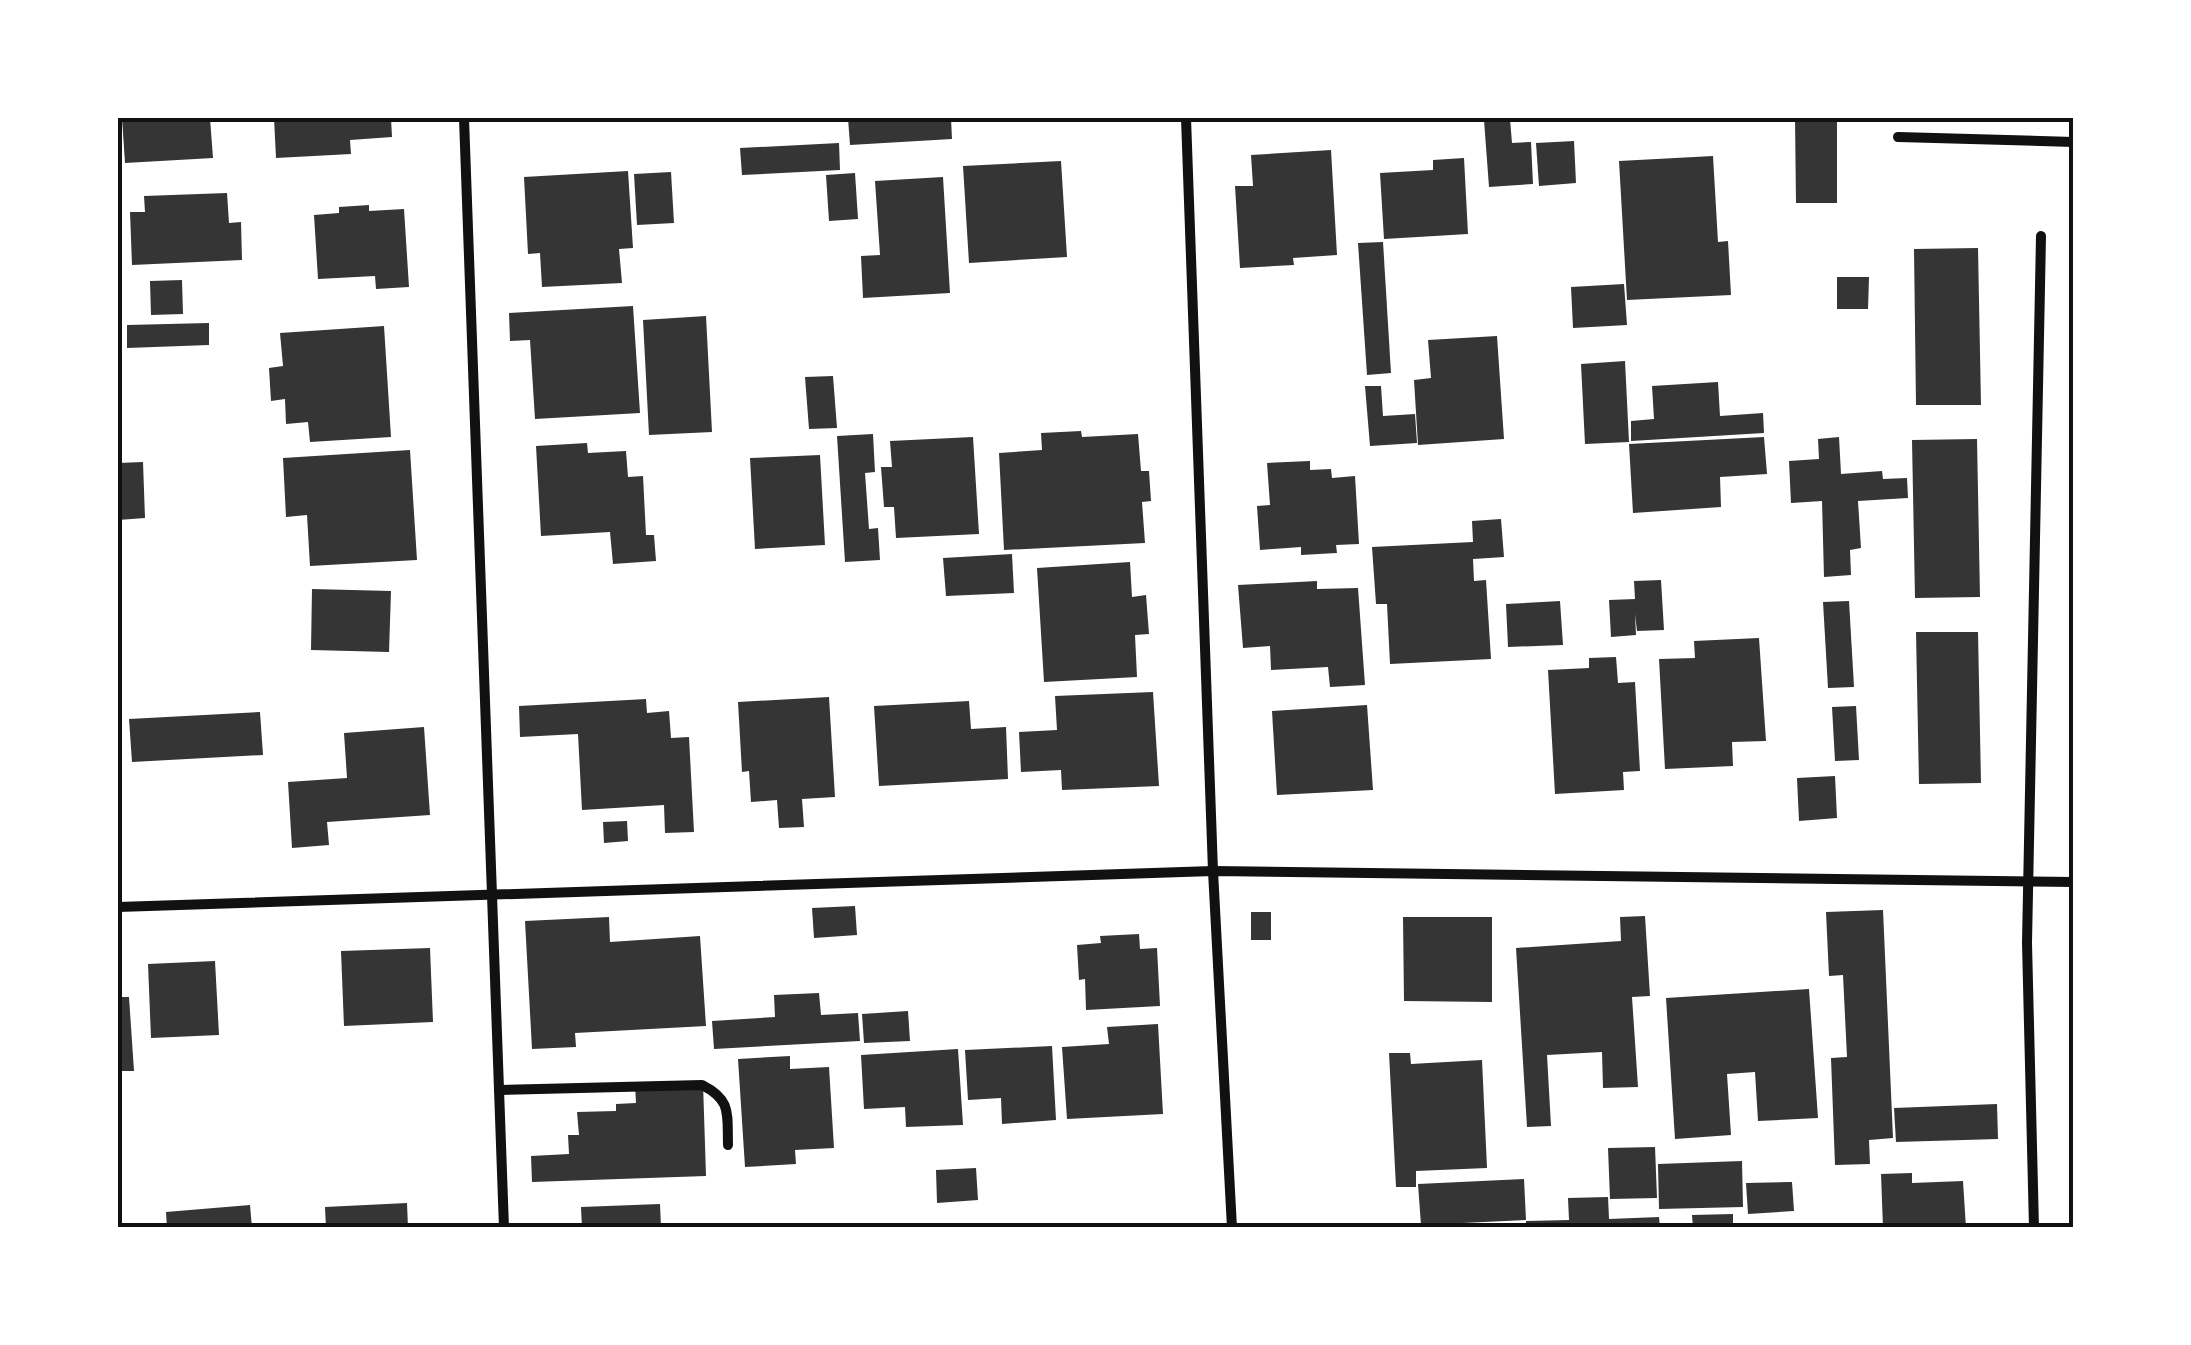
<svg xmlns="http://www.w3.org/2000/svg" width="2191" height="1345" viewBox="0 0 2191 1345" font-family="'IBM Plex Sans',sans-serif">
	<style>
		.building { fill: #353535 }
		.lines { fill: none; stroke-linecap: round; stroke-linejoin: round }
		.minor { stroke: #111; stroke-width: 10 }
		.neatline { fill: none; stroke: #111; stroke-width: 4 }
	</style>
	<rect width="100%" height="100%" fill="#fff"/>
	<g class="building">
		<path d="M122,118H210L213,158L125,163Z"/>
		<path d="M274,118H391L392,137L350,140L351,154L276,158Z"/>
		<path d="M848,118H951L952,139L850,145Z"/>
		<path d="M1795,118H1837V203H1796Z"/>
		<path d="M1510,119L1512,143L1531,142L1533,184L1489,187L1484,120Z"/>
		<path d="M1574,141L1576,183L1539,186L1536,143Z"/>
		<path d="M839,143L840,170L742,175L740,148Z"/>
		<path d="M1331,150L1337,255L1293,258L1294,265L1240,268L1235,186H1253L1251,155Z"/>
		<path d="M1713,156L1718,242L1728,241L1731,295L1627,300L1619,161Z"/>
		<path d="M1464,158L1468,234L1384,239L1380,173L1433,170V160Z"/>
		<path d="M1061,161L1067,257L969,263L963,166Z"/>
		<path d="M628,171L633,248L619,249L622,283L542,287L540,253L528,254L524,177Z"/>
		<path d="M671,172L674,223L637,225L634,174Z"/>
		<path d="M855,173L858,219L829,221L826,175Z"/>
		<path d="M943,177L950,293L863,298L861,256L880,255L875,181Z"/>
		<path d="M227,193L229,223L241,222L242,260L132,265L130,212H145L144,196Z"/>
		<path d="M369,205V211L404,209L409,287L376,289L375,276L318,279L314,215L339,213V207Z"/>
		<path d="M1383,242L1391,373L1367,375L1358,243Z"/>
		<path d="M1978,248L1981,405H1916L1914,249Z"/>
		<path d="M1837,277H1869L1868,309H1837Z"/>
		<path d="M182,280L183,314L151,315L150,281Z"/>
		<path d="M1624,284L1627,325L1573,328L1571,287Z"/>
		<path d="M633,306L640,413L535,419L530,340L510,341L509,313Z"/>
		<path d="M706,316L712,432L649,435L643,320Z"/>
		<path d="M209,323V345L127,348V325Z"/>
		<path d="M384,326L391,437L310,442L308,422L286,424L285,399L271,401L269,368L283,366L280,333Z"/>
		<path d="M1497,336L1504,439L1418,445L1414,380L1431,378L1428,340Z"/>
		<path d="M1625,361L1629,442L1585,444L1581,364Z"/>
		<path d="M833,376L837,428L809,429L805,377Z"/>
		<path d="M1718,382L1720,416L1763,413L1764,433L1631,441V421L1654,419L1652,386Z"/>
		<path d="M1365,386H1381L1383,416L1415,414L1417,443L1370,446Z"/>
		<path d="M1081,431L1082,437L1138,434L1141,471H1149L1151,501L1142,502L1145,543L1004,550L999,453L1042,450L1041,433Z"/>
		<path d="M873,434L875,472L865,473L869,529L878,528L880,560L845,562L837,436Z"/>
		<path d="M973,437L979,534L896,538L894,507H884L881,467H892L890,441Z"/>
		<path d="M1764,437L1767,474L1720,477L1721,507L1633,513L1629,444Z"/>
		<path d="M1839,437L1841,474L1882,471L1883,479L1907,478L1908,498L1858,501L1861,548L1850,550L1851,575L1824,577L1822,501L1791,503L1789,461L1819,459L1818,439Z"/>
		<path d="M1977,439L1980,597L1915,598L1912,440Z"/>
		<path d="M587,443L588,453L626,451L628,477L643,476L646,535H654L656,561L613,564L610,532L541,536L536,446Z"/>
		<path d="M410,450L417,560L310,566L307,515L286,517L283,458Z"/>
		<path d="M820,455L825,545L755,549L750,458Z"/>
		<path d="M1310,461V470L1331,469L1332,478L1355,476L1359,544L1336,545L1337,553L1301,555V547L1260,550L1257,506L1270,505L1267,463Z"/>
		<path d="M143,462L145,518L118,520V463Z"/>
		<path d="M1501,519L1504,557L1473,559L1474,581L1486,580L1491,659L1390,664L1387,604H1376L1372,547L1473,542L1472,521Z"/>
		<path d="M1012,554L1014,593L946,596L943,558Z"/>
		<path d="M1130,562L1132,597L1146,595L1149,634L1135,635L1137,677L1044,682L1037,568Z"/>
		<path d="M1661,580L1664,630L1637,631L1635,614L1636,635L1611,637L1609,600L1635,599L1634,581Z"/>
		<path d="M1317,581V589L1358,588L1365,685L1330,687L1328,667L1271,670L1270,646L1243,648L1238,585Z"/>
		<path d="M312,589L391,591L389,652L311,650Z"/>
		<path d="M1560,601L1563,645L1508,647L1506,604Z"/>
		<path d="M1849,601L1854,687L1828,688L1823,602Z"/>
		<path d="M1916,632H1978L1981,783L1919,784Z"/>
		<path d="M1759,638L1766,741L1732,742L1733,766L1665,769L1659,659L1695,658L1694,641Z"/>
		<path d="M1616,657L1618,683L1635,682L1640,771L1623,772L1624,790L1555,794L1548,670L1589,668V658Z"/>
		<path d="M1153,692L1159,786L1062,790L1061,770L1021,772L1019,732L1057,730L1055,696Z"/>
		<path d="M829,697L835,797L802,799L804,827L779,828L777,800L751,802L749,771L742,772L738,702Z"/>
		<path d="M646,699L647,713L669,711L671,738L689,737L694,832L665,833L664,805L582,810L578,734L520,737L519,706Z"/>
		<path d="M969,701L971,729L1006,727L1008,779L879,786L874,706Z"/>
		<path d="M1367,705L1373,790L1277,795L1272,711Z"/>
		<path d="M1856,706L1859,760L1835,761L1832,707Z"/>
		<path d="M260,712L263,755L132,762L129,719Z"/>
		<path d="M424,727L430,815L327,822L329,845L292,848L288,782L347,778L344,733Z"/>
		<path d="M1835,776L1837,818L1799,821L1797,778Z"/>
		<path d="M627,821L628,841L604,843L603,822Z"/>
		<path d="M855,906L857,935L814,938L812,908Z"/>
		<path d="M1883,910L1893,1138L1869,1140L1870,1164L1835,1165L1831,1058L1847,1057L1843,975L1829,976L1826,912Z"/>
		<rect x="1251" y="912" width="20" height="28"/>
		<path d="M1645,916L1650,996L1632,997L1638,1087L1603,1088L1602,1052L1547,1055L1551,1126L1527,1127L1516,948L1621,941L1620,917Z"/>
		<path d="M609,917L610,942L700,936L706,1026L575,1033L576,1047L532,1049L525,921Z"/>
		<path d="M1403,917H1492V1002L1404,1001Z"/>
		<path d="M1139,934L1140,949L1157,948L1160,1006L1086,1010L1085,979L1079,980L1077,945L1101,943L1100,936Z"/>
		<path d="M430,948L433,1022L344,1026L341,951Z"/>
		<path d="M215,961L219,1035L151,1038L148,964Z"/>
		<path d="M1809,989L1818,1118L1758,1121L1755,1072L1727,1074L1731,1135L1675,1139L1666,998Z"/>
		<path d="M819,993L821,1015L858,1013L860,1041L714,1049L712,1021L775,1017L774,995Z"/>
		<path d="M118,997H129L134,1071H118Z"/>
		<path d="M908,1011L910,1041L864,1043L862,1014Z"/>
		<path d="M1158,1024L1163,1114L1067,1119L1062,1047L1109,1044L1107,1027Z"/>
		<path d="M1052,1046L1056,1120L1002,1124L1001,1098L968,1100L965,1050Z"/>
		<path d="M958,1049L963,1125L906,1127L905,1107L864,1109L861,1055Z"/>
		<path d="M1389,1053H1410L1411,1064L1482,1060L1487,1168L1416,1171V1187H1396Z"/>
		<path d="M790,1056V1069L829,1067L834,1148L795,1150L796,1164L745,1167L738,1059Z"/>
		<path d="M703,1083L706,1176L532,1182L531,1156L569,1154L568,1135H579L577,1112L616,1111V1104L636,1103L635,1085Z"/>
		<path d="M1997,1104L1998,1139L1896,1142L1894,1108Z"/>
		<path d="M1655,1147L1657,1198L1610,1199L1608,1148Z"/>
		<path d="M1742,1161L1743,1207L1659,1209L1658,1164Z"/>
		<path d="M976,1168L978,1200L937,1203L936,1170Z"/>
		<path d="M1912,1173V1183L1963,1181L1966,1228H1883L1881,1174Z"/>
		<path d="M1524,1179L1526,1220L1421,1225L1418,1184Z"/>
		<path d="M1792,1182L1794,1211L1748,1214L1746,1183Z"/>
		<path d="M1608,1197L1609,1219L1659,1217L1660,1228H1526V1221L1569,1220L1568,1198Z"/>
		<path d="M407,1203L408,1228H326L325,1207Z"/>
		<path d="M660,1204L661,1228H582L581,1207Z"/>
		<path d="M250,1205L252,1228H167L166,1212Z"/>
		<path d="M1733,1214V1228H1693L1692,1215Z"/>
	</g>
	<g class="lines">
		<g class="minor">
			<path d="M464,118L504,1228"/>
			<path d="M1186,118L1213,871L1232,1228"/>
			<path d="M1898,137L2074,142"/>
			<path d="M118,907L1213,871L2074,882"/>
			<path d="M499,1090L702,1085C732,1100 727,1114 728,1145"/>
			<path d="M2034,1228L2027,943L2041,236"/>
		</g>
	</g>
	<rect width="2191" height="1345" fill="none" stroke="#ffffff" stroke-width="240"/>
	<rect x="120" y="120" width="1951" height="1105" class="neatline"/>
</svg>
